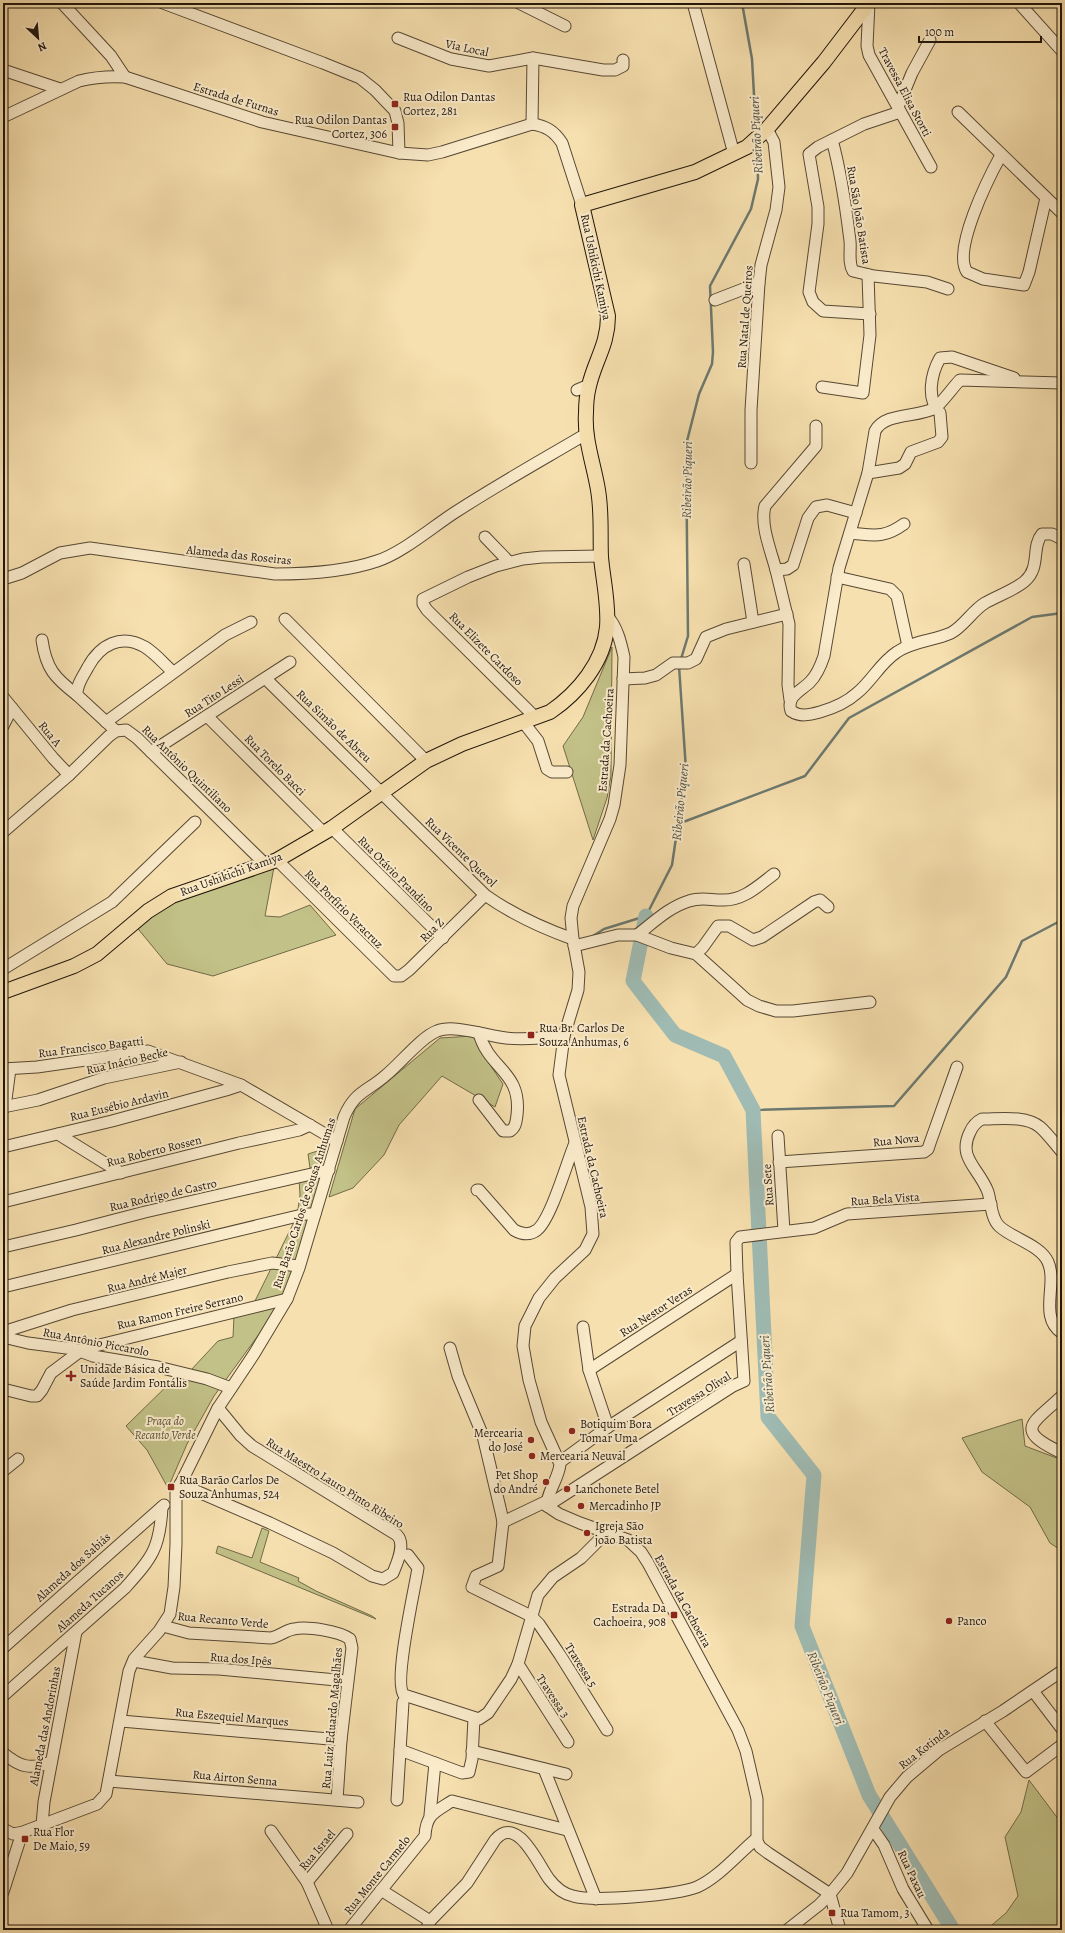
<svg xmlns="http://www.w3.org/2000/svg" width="1065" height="1933" viewBox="0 0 1065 1933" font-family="Alegreya,serif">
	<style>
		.green { fill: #c2c187; stroke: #716b49 }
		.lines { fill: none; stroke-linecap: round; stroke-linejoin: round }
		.stream { stroke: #6c7970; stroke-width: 2.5 }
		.river { stroke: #9fbbb3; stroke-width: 15 }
		.minor-casing { stroke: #564834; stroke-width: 13 }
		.major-casing { stroke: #20150b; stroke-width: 16 }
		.minor { stroke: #faebcb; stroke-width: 11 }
		.major { stroke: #f7e0af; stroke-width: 14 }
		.poi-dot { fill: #8f2418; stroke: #faebcb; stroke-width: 1.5 }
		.labels { text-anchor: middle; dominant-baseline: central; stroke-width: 4; stroke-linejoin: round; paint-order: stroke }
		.street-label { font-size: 12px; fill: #20150b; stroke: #faebcb }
		.poi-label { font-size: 12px; fill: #20150b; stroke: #faebcb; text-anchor: start }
		.park-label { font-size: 12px; font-style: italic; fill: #595136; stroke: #faebcb }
		.water-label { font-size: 13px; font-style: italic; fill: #4c4f46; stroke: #faebcb }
	</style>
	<rect width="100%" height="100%" fill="#f7e0af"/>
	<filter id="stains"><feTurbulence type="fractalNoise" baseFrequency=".005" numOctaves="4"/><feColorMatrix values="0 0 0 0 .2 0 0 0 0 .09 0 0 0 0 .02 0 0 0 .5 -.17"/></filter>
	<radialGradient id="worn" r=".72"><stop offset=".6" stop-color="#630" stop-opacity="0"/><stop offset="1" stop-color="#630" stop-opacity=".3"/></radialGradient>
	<g class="green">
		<path d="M612,647L611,776L607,798L593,840L563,746L583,717Z"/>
		<path d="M274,867L265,916L280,917L310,905L336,935L213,976L167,964L134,924L180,898Z"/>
		<path d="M473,1036L486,1059L503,1084L495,1107L442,1076L399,1125L384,1155L353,1188L329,1197L355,1109L440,1038Z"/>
		<path d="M324,1149L329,1152L284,1300L214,1396L187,1444L168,1488L147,1450L126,1426L177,1376L191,1370L218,1341L233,1337L234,1316L253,1305L297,1216L300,1195L299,1179L310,1168L308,1154Z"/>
		<path d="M1022,1419L1025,1446L1062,1460V1551L1050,1543L1030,1507L982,1472L962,1438Z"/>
		<path d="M262,1528L269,1531L260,1562L299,1578L298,1581L316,1591L372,1616L376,1619L216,1553L218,1546L252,1558Z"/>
		<path d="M1029,1780L1062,1824V1930H986L1006,1913L1018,1896L1005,1837L1021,1812Z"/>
	</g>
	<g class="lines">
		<g class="stream">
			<path d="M742,3L752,59L756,131"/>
			<path d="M681,659L688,636L686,445L699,394L712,364L713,352L710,286L751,209L758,179L757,144"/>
			<path d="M678,824L805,776L849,718L1032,617L1062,613"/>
			<path d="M593,936L604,929L646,916L672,865L686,770L679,666"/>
			<path d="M753,1110L894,1106L1006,977L1022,941L1062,920"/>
		</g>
		<path class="river" d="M646,916L633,981L675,1035L724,1056L753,1110L768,1417L814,1475L802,1626L869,1795L953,1930"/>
		<defs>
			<g id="minor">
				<path d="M62,3L111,56L125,77"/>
				<path d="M163,3L323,63L360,78L375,90L395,111L398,123L399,153"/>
				<path d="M519,3L565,26"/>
				<path d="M693,3L734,154"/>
				<path d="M869,3L867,46L869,55L931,167"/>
				<path d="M1019,3L1062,51"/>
				<path d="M398,38L451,59L489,66L533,58L603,70H615L623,66V60"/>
				<path d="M3,70L60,89"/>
				<path d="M898,107L912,73L930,40"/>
				<path d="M958,112L1062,213"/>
				<path d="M3,117L79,81C95,77 109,76 125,77L262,122L399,153L428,155L442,152L532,124C546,126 554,131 562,143L582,205"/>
				<path d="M532,124L533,58"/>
				<path d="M832,140C841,172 846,208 850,241C851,250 848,263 853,271L874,276L927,282L948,289"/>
				<path d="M1001,155C989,177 952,250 967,272L983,279L1024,285L1029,272L1046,198"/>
				<path d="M715,300L759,283"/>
				<path d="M870,314L823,311L813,302L809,292L818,224V207L809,154L818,147L864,124L900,112"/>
				<path d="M1062,383L960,380C953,387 942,403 935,408C917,418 885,412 875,431L868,473L839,568L824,656C821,665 817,675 810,682C801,691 786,696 791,711C800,717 809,715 820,712C834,708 846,703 857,693C872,681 880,663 897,652C913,641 933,641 951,633C964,626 972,611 985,603C997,596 1015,590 1025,581C1041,567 1031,547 1042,534H1052L1062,539"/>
				<path d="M822,387L863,393L870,335L868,275"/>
				<path d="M577,390L589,385"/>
				<path d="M751,463V410L759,283L761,265L776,210L779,187L774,142L767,129"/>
				<path d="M868,473L899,468L905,464L911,452L938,442L942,437L940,413C926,399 931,374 940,358L952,357L1014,378"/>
				<path d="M850,533C874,535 883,539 904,524"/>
				<path d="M485,537L509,562"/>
				<path d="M744,564L753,622"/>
				<path d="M776,570C771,551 760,525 765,506L816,446V426"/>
				<path d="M837,577L890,589L897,596L908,646"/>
				<path d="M3,579L22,573L60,553L90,548L275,574C309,574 345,572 377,561C402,553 431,528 454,513C497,485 542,460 586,434"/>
				<path d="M285,619L426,761"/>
				<path d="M42,640C46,669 55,678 77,695"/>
				<path d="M266,679L485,895C512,914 542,928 573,939"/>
				<path d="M623,679L645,678L656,675L673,663H688L696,659L706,637L726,629L787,614"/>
				<path d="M3,697L53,758L69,775"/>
				<path d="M790,700L788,685L789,624L776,570L787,569L793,565L808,518L816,507L827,505L856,513"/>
				<path d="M207,716L324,833"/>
				<path d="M536,718L427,610L423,604V599L468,577L496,566L523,559L542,557L601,556"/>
				<path d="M106,722L225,635L251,622"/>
				<path d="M524,723L538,741L547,769L552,772H567"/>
				<path d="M3,726L12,708"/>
				<path d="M116,731L77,695C76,685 84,675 88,667C100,645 121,633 145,647C156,654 164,664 173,672"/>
				<path d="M151,752L290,662"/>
				<path d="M332,828L443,938"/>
				<path d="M3,832L69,775L109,736L116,731L126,730L137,738L265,864"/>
				<path d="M277,860L394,976H401L409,970L485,895"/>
				<path d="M637,935C653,923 669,907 689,901C701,897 710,900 722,900C743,901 758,886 774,874"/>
				<path d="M574,946L618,935H637L671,948L696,954L747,1000L759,1006L776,1011H793L870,1002"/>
				<path d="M696,954L703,947L718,926H729L753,940L762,937L814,902L820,900L828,907"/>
				<path d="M3,969L112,902L195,822"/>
				<path d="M3,1069L37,1067L148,1051L241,1085L337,1141"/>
				<path d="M479,1100L503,1131H510C516,1127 516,1122 517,1115C522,1071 489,1070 479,1033"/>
				<path d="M3,1107L38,1100L104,1078L181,1062"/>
				<path d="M5,1107L10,1069"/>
				<path d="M58,1134L121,1173"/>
				<path d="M778,1136L784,1231"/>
				<path d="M3,1147L112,1121L226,1090L241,1085"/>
				<path d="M1062,1152C1055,1144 1048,1134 1040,1127C1026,1115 999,1119 982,1119C976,1122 973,1125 970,1132C957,1158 979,1168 988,1192C991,1202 991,1218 999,1226C1011,1238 1041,1245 1048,1262C1058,1284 1038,1317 1062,1333"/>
				<path d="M779,1162L924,1152L928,1149L930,1143L957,1067"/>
				<path d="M477,1190H479L514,1230C521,1234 529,1236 537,1230C551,1219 567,1162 575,1143"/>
				<path d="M3,1202L239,1143L299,1130L310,1125"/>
				<path d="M3,1247L76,1230L145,1212L329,1170"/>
				<path d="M3,1287L306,1214H315"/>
				<path d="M583,1327L589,1370L608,1427"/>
				<path d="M3,1332L72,1310L228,1272L272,1263L299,1266"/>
				<path d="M3,1337L28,1343L74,1349L93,1356L158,1367L207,1379L231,1388"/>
				<path d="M450,1348L458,1376L483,1436L501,1512L503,1522L498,1566L476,1576L472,1587L531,1616L539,1624L560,1655L607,1730"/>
				<path d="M589,1370L737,1274"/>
				<path d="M3,1389L31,1396H37L42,1390L51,1373L83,1349L287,1299"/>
				<path d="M1062,1396C1033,1424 1012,1429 1062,1453"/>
				<path d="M560,1462L608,1427L741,1341"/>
				<path d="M3,1471L18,1459"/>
				<path d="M180,1484L270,1523L333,1553L372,1576L383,1579L393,1573C397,1563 406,1544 397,1535L252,1446L241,1436L218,1408"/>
				<path d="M547,1506C546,1494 559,1478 560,1464L541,1422L529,1380L523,1346L525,1326L539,1298L555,1278L585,1250L593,1234L591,1207L559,1075L564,1036L578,990L579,972L573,939L571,918L573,906L610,819L614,805L620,765L624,657C621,643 617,626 607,616"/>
				<path d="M547,1506L733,1386L744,1381L737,1274L736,1242L740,1237L814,1228L847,1214L991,1204"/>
				<path d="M547,1506L559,1514L580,1523L628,1540L641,1552L648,1563L738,1730L746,1751L757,1799V1841L760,1847L768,1853L830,1894L840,1930"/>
				<path d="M503,1522L547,1501"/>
				<path d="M408,1555L418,1568C415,1588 393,1683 404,1695L479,1719L488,1713L511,1679L518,1664L538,1595L553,1577L581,1558L607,1532"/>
				<path d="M163,1626L189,1633L271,1638C280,1636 286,1630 294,1629C307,1626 339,1631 350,1639L352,1648L341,1740L337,1800"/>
				<path d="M3,1648L164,1505"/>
				<path d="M134,1661L172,1668L219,1669L347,1681"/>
				<path d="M518,1664L568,1742"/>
				<path d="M1033,1691L1062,1729"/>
				<path d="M3,1696L125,1588C152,1558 160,1548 162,1507"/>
				<path d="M121,1721L341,1740"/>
				<path d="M985,1721L1026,1772L1062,1745"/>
				<path d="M400,1750L462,1773L469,1772L472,1759L474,1718"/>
				<path d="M472,1751L566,1774"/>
				<path d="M3,1753C20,1767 30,1770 51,1762"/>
				<path d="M544,1769L596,1899"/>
				<path d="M109,1781L358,1802"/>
				<path d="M397,1800L403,1702"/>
				<path d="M430,1815L435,1763"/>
				<path d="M42,1825L44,1802L76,1632"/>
				<path d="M3,1829L13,1834L23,1832L97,1804L106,1794L129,1671L134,1659L159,1631L170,1614L174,1587L176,1544V1493L218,1408L254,1354L287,1299L299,1268L344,1117C355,1091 367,1092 386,1075C400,1064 421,1037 437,1031C454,1024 487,1036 506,1038C525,1040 545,1038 564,1036"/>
				<path d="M873,1829L884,1845L903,1889L928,1930"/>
				<path d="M271,1831L307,1882L328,1930"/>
				<path d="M307,1882L347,1834"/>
				<path d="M381,1890L430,1921"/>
				<path d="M3,1892L22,1833"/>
				<path d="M349,1930L425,1836C426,1814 435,1812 452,1801L567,1830"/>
				<path d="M426,1930L430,1921L467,1883L495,1840C517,1813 539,1866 549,1879C555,1887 564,1894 573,1896C594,1902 677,1895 697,1887C718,1878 739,1853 756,1839"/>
				<path d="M787,1930L819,1905L830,1894L847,1873L890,1797L907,1777L939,1750L1003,1711L1062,1671"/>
			</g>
			<path id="major" d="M3,992L74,966L97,954L148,911L172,896L277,860L332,828L426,761L462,744L550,712C578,693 604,662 607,627C609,604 603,580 601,557C600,535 602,513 598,490C594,465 584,439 586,413C586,404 587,394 589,386C595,360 608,345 608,316L582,205L695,172L747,147L767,129L824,62L869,3"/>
		</defs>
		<use href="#minor" class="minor-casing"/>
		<use href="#major" class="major-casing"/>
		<use href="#minor" class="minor"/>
		<use href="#major" class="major"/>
	</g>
	<g class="poi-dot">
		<rect x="391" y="100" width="8" height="8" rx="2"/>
		<rect x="391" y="123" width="8" height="8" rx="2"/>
		<rect x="527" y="1031" width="8" height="8" rx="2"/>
		<path d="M69 1370h4v4h4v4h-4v4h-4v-4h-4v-4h4z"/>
		<circle cx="572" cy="1431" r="4"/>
		<circle cx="531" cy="1440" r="4"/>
		<circle cx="532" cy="1456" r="4"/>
		<circle cx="546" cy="1482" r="4"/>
		<rect x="167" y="1483" width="8" height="8" rx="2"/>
		<circle cx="567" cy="1489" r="4"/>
		<circle cx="581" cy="1506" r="4"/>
		<circle cx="587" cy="1533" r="4"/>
		<rect x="670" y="1611" width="8" height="8" rx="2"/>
		<circle cx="949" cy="1621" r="4"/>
		<rect x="21" y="1835" width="8" height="8" rx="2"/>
		<rect x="828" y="1909" width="8" height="8" rx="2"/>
	</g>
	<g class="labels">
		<g class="street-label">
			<text transform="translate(467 48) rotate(12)">Via Local</text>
			<text transform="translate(905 92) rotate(62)">Travessa Elisa Storti</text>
			<text transform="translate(236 99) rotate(17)">Estrada de Furnas</text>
			<text transform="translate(859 215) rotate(81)">Rua São João Batista</text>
			<text transform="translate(596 267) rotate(78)">Rua Ushikichi Kamiya</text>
			<text transform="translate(745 317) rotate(-86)">Rua Natal de Queiros</text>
			<text transform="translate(239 555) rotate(6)">Alameda das Roseiras</text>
			<text transform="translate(486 649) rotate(45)">Rua Elizete Cardoso</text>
			<text transform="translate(214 696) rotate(-33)">Rua Tito Lessi</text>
			<text transform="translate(334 726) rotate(44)">Rua Simão de Abreu</text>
			<text transform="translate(50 734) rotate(51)">Rua A</text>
			<text transform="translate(606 740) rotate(-86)">Estrada da Cachoeira</text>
			<text transform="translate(275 765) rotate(45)">Rua Torelo Bacci</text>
			<text transform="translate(187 769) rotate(44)">Rua Antônio Quintiliano</text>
			<text transform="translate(461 852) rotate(44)">Rua Vicente Querol</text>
			<text transform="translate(231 874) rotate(-20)">Rua Ushikichi Kamiya</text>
			<text transform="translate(396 874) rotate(45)">Rua Otávio Prandino</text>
			<text transform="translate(344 909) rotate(45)">Rua Porfírio Veracruz</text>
			<text transform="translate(432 930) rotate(-45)">Rua Z</text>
			<text transform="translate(91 1047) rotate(-7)">Rua Francisco Bagatti</text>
			<text transform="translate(127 1061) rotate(-13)">Rua Inácio Becke</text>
			<text transform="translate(119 1105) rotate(-14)">Rua Eusébio Ardavin</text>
			<text transform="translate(896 1140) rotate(-6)">Rua Nova</text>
			<text transform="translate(154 1151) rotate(-14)">Rua Roberto Rossen</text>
			<text transform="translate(593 1167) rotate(77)">Estrada da Cachoeira</text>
			<text transform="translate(768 1185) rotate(-94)">Rua Sete</text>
			<text transform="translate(163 1195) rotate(-13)">Rua Rodrigo de Castro</text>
			<text transform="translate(885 1199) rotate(-4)">Rua Bela Vista</text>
			<text transform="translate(304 1203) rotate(-72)">Rua Barão Carlos de Sousa Anhumas</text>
			<text transform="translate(156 1237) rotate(-14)">Rua Alexandre Polinski</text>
			<text transform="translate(147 1279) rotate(-14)">Rua André Majer</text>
			<text transform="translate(180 1311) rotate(-13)">Rua Ramon Freire Serrano</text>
			<text transform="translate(656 1311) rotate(-33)">Rua Nestor Veras</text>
			<text transform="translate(96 1342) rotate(11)">Rua Antônio Piccarolo</text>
			<text transform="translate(699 1394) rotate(-32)">Travessa Olival</text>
			<text transform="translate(335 1483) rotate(32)">Rua Maestro Lauro Pinto Ribeiro</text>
			<text transform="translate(73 1567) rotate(-42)">Alameda dos Sabiás</text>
			<text transform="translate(90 1601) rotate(-42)">Alameda Tucanos</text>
			<text transform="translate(683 1601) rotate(61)">Estrada da Cachoeira</text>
			<text transform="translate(223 1620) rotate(5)">Rua Recanto Verde</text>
			<text transform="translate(241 1659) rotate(4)">Rua dos Ipês</text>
			<text transform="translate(581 1665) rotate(58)">Travessa 5</text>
			<text transform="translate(553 1696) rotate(56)">Travessa 3</text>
			<text transform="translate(232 1717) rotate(5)">Rua Eszequiel Marques</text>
			<text transform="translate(332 1718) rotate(-85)">Rua Luiz Eduardo Magalhães</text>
			<text transform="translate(45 1726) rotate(-79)">Alameda das Andorinhas</text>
			<text transform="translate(924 1748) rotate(-38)">Rua Kotinda</text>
			<text transform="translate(235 1778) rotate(5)">Rua Airton Senna</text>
			<text transform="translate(317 1850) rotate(-50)">Rua Israel</text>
			<text transform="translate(912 1874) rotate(65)">Rua Paxau</text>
			<text transform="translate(377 1875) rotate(-51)">Rua Monte Carmelo</text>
		</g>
		<g class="poi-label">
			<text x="403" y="97">Rua Odilon Dantas<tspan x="403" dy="14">Cortez, 281</tspan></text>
			<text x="387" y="120" text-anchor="end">Rua Odilon Dantas<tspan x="387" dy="14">Cortez, 306</tspan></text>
			<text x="539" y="1028">Rua Br. Carlos De<tspan x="539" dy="14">Souza Anhumas, 6</tspan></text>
			<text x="80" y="1369">Unidade Básica de<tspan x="80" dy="14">Saúde Jardim Fontális</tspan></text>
			<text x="580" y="1424">Botiquim Bora<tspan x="580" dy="14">Tomar Uma</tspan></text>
			<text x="523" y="1433" text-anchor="end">Mercearia<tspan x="523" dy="14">do José</tspan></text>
			<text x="540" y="1456">Mercearia Neuval</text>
			<text x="538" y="1475" text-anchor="end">Pet Shop<tspan x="538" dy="14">do André</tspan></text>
			<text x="179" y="1480">Rua Barão Carlos De<tspan x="179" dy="14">Souza Anhumas, 524</tspan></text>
			<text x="575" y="1489">Lanchonete Betel</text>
			<text x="589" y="1506">Mercadinho JP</text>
			<text x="595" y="1526">Igreja São<tspan x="595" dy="14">joão Batista</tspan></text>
			<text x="666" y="1608" text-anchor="end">Estrada Da<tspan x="666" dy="14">Cachoeira, 908</tspan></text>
			<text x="957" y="1621">Panco</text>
			<text x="33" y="1832">Rua Flor<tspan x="33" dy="14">De Maio, 59</tspan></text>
			<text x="840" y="1913">Rua Tamom, 3</text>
		</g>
		<g class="park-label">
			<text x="165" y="1421">Praça do<tspan x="165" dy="14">Recanto Verde</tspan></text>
		</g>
		<g class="water-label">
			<text transform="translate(756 135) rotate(-93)">Ribeirão Piqueri</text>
			<text transform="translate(687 480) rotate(-89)">Ribeirão Piqueri</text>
			<text transform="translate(680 802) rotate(-84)">Ribeirão Piqueri</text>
			<text transform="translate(767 1374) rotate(-94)">Ribeirão Piqueri</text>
			<text transform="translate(826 1688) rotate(68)">Ribeirão Piqueri</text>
		</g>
	</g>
	<rect width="1065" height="1933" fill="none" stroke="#f7e0af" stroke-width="16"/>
	<rect x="4" y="4" width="1057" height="1925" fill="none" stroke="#20150b" stroke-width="2"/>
	<rect x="8" y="8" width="1049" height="1917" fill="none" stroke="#20150b"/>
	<g transform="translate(38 38) rotate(154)" stroke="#faebcb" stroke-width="3" paint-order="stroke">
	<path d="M0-3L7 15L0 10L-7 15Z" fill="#20150b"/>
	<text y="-6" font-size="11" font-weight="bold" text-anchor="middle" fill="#20150b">N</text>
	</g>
	<path d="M919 36v6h122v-6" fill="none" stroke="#20150b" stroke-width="2"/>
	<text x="925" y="36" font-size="12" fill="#20150b" stroke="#faebcb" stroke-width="3" paint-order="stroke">100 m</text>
	<rect width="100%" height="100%" filter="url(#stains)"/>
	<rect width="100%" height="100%" fill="url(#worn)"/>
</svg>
